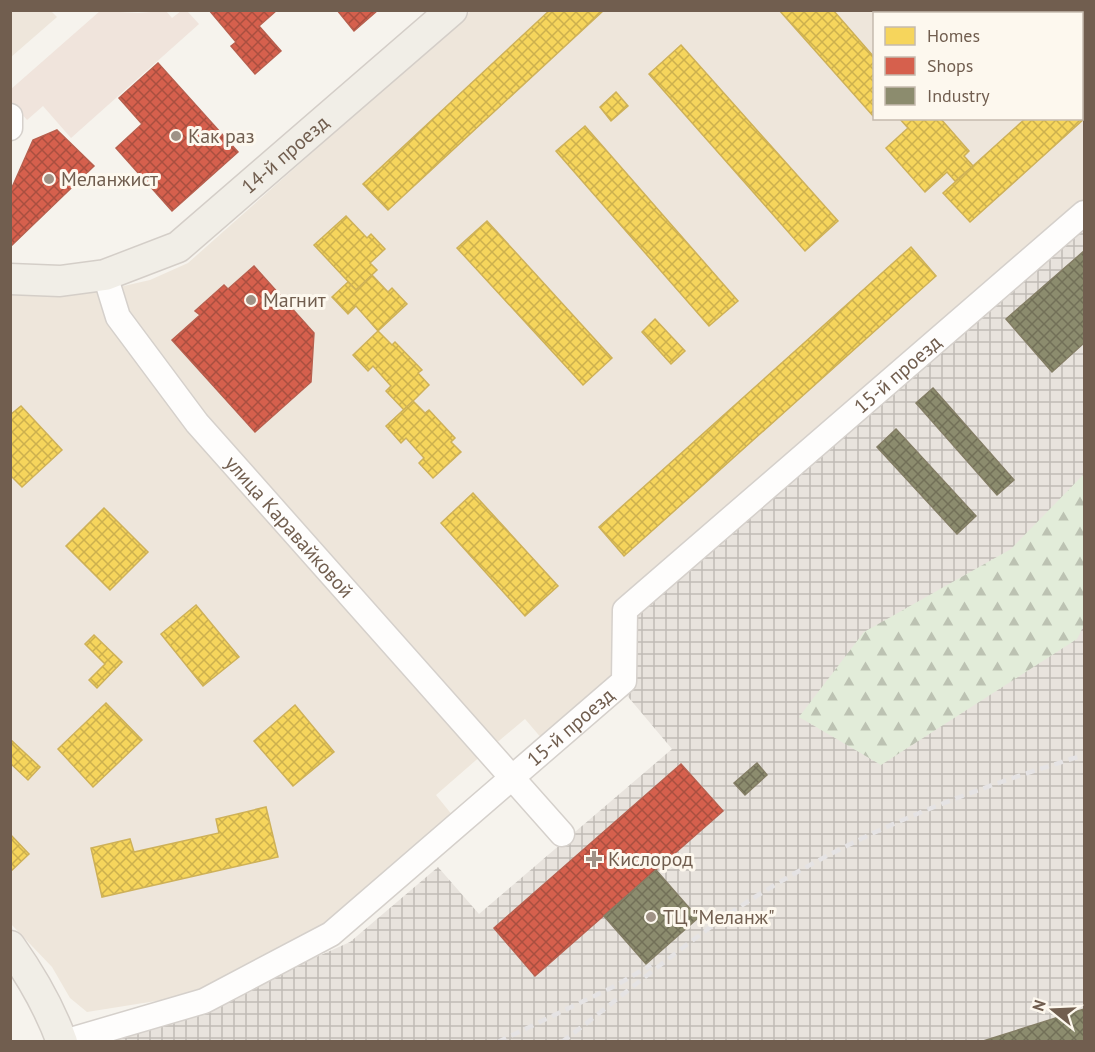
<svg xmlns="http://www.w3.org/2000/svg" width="1095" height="1052" viewBox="0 0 1095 1052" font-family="'PT Sans',sans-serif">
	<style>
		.residential { fill: #eee6db; fill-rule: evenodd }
		.commercial { fill: #f0e4dc }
		.industrial { fill: url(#industrial-grid) }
		.forest { fill: url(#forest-firs) }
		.homes { fill: url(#homes-cross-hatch); stroke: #ceb158; stroke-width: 1.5 }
		.shops { fill: url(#shops-cross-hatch); stroke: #b85f4e; stroke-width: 1.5 }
		.industry { fill: url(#industry-cross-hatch); stroke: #847e65; stroke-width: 1.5 }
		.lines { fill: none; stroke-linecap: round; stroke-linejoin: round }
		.minor-casing { stroke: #d5d0cb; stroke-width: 27 }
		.major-casing { stroke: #d4cec8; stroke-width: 33 }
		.minor { stroke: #fefdfc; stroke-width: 24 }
		.major { stroke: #f1eee7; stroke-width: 30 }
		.rail { stroke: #e5e3e4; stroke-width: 4.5; stroke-dasharray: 9 6; stroke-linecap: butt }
		.poi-dot { fill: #a09286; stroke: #fdf8ee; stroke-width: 2 }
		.labels { text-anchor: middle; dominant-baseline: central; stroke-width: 6; stroke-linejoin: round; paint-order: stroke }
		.poi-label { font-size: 20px; fill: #715e4f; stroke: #fdf8ee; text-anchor: start }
		.street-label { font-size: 20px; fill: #715e4f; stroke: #fdf8ee }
	</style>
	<defs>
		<pattern id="industrial-grid" width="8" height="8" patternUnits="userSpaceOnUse" patternTransform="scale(1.5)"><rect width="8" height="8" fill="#e8e3dd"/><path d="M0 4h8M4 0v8" fill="none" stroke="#c0bbb6"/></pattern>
		<pattern id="forest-firs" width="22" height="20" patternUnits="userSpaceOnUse" patternTransform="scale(1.5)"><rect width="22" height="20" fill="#e2ecd9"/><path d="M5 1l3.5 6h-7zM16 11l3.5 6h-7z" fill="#bcc2b2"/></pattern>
		<pattern id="homes-cross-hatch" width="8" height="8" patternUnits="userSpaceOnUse" patternTransform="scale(1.5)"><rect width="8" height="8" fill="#f6d55c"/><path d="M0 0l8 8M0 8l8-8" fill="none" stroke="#ccb04e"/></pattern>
		<pattern id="shops-cross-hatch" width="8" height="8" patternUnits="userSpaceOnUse" patternTransform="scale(1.5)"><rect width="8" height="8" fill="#d6604d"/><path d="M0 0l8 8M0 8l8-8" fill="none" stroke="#a94f40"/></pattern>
		<pattern id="industry-cross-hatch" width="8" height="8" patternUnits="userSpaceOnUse" patternTransform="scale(1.5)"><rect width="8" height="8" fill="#8c8c6e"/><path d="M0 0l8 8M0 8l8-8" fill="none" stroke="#727058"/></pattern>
	</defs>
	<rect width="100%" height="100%" fill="#f6f3ed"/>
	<g class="residential">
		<path d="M11,10L51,11L57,17L11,57Z"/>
		<path d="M471,11H1084V206L613,679L543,740L525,719L494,745L157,363L115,288L150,280L188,263ZM874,14H1082V118H874Z"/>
		<path d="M104,290L113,319L483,754L436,795L453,816L329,923L200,994L87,1012L70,998L52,967L11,924V292Z"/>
	</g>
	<path class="commercial" d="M100,11L138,13L166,11L172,18L181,11H187L199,24L71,138L43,106L27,120L11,101L10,90Z"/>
	<path class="industrial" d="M1084,224V1041L80,1042L204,1007L350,942L438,867L479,914L672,749L624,692L633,613Z"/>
	<path class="forest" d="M1084,474V625L1077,639L881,765L799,717L864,632L1011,549Z"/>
	<g class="homes">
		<path d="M550,10H604L388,210L363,184Z"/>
		<path d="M779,10H833L874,57V117Z"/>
		<path d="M681,45L838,221L805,251L649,74Z"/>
		<path d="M1084,66V119L970,222L943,193L1026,118H1082V68Z"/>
		<path d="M616,92L628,106L611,121L600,107Z"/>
		<path d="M899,118H940L969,151L964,156L973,166L955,181L947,172L925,192L886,148L908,128Z"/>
		<path d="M585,126L738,301L709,326L556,151Z"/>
		<path d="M346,216L367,238L371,234L385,249L370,263L377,270L356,290L314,245Z"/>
		<path d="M487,221L612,358L583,385L457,248Z"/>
		<path d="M911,247L936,276L624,556L599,527Z"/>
		<path d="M372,275L388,292L392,288L407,304L378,331L356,306L348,314L332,297L348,282L356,290Z"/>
		<path d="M655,319L685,351L671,364L642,332Z"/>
		<path d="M378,331L392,345L395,342L422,370L418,373L429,385L404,410L386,391L391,386L373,366L368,371L353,355Z"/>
		<path d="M413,401L425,413L429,410L455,438L451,442L461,452L433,478L419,463L424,458L406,438L401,443L386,426Z"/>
		<path d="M21,406L62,450L22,487L10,475V415Z"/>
		<path d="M473,493L558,586L525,616L441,523Z"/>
		<path d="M104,508L148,552L110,590L66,546Z"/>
		<path d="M196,605L239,657L203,686L161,634Z"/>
		<path d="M94,635L122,662L97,688L89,680L105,664L85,644Z"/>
		<path d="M106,703L142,740L93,787L58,749Z"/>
		<path d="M295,705L334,752L293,786L254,741Z"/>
		<path d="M10,739L40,767L28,780L10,763Z"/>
		<path d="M266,807L278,857L102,897L91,848L130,839L134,852L219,833L216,819Z"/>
		<path d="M10,834L29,854L10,872Z"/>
	</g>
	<g class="shops">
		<path d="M209,10H277L259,26L281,51L255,74L231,46L236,42Z"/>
		<path d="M337,10H378L354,31Z"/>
		<path d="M158,63L238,152L172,211L116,148L142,124L119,98Z"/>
		<path d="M57,130L94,166L10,247V192L33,140Z"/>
		<path d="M254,266L314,333L311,382L255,432L172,340L200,315L195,311L224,285L228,289Z"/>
		<path d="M681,764L723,811L535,976L494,928Z"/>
	</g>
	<g class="industry">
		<path d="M1084,251V343L1052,372L1006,319Z"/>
		<path d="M933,388L1014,480L997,495L916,403Z"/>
		<path d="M896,429L976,516L957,534L877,447Z"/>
		<path d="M757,763L767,775L745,795L734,783Z"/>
		<path d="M656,870L698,918L646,964L604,916Z"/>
		<path d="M1084,1009V1042H980Z"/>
	</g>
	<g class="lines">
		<defs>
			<g id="minor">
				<path d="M10,116V128"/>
				<path id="s1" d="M105,275L118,317L197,423L562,834"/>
				<path id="s2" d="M64,1042L204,1001L331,934L624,681L625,610L1084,213"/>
			</g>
			<g id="major">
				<path id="s3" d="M10,279L60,281L105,275L178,247L452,10"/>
				<path d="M10,946C32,977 49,1006 62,1042"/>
			</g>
		</defs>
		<use href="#minor" class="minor-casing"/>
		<use href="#major" class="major-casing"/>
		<use href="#minor" class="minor"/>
		<use href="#major" class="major"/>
		<g class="rail">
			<path d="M498,1042L615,986L651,965"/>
			<path d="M562,1042C624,995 690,938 755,897C863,830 964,792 1084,755"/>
		</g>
	</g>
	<g class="poi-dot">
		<circle cx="176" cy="136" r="6"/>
		<circle cx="49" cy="179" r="6"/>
		<circle cx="251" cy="300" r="6"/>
		<path d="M591 850h6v6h6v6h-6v6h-6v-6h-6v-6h6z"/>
		<circle cx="651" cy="917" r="6"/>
	</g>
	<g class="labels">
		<g class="poi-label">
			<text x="188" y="136">Как раз</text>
			<text x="61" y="179">Меланжист</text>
			<text x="263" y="300">Магнит</text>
			<text x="608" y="859">Кислород</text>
			<text x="663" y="917">ТЦ "Меланж"</text>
		</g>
		<g class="street-label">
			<text stroke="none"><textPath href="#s3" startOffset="315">14-й проезд</textPath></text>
			<text stroke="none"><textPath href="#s2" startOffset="1108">15-й проезд</textPath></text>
			<text stroke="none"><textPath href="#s1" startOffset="315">улица Каравайковой</textPath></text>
			<text stroke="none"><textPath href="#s2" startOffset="606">15-й проезд</textPath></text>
		</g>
	</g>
	<rect width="1095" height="1052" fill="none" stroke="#715e4f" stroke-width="24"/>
	<rect x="873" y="12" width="210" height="108" fill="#fdf8ee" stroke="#c5baae" stroke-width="1.5"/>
	<rect x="885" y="27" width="30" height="18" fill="#f6d55c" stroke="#c5baae" stroke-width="1.5"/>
	<text x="927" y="42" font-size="18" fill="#715e4f">Homes</text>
	<rect x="885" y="57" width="30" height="18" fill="#d6604d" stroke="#c5baae" stroke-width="1.5"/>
	<text x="927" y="72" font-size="18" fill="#715e4f">Shops</text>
	<rect x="885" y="87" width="30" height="18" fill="#8c8c6e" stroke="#c5baae" stroke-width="1.5"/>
	<text x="927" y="102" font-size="18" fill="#715e4f">Industry</text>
	<g transform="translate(1053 1010) rotate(288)" stroke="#fdf8ee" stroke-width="4.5" paint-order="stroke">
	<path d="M0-4.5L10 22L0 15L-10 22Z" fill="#715e4f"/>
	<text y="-9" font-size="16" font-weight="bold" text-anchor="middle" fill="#715e4f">N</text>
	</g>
</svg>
